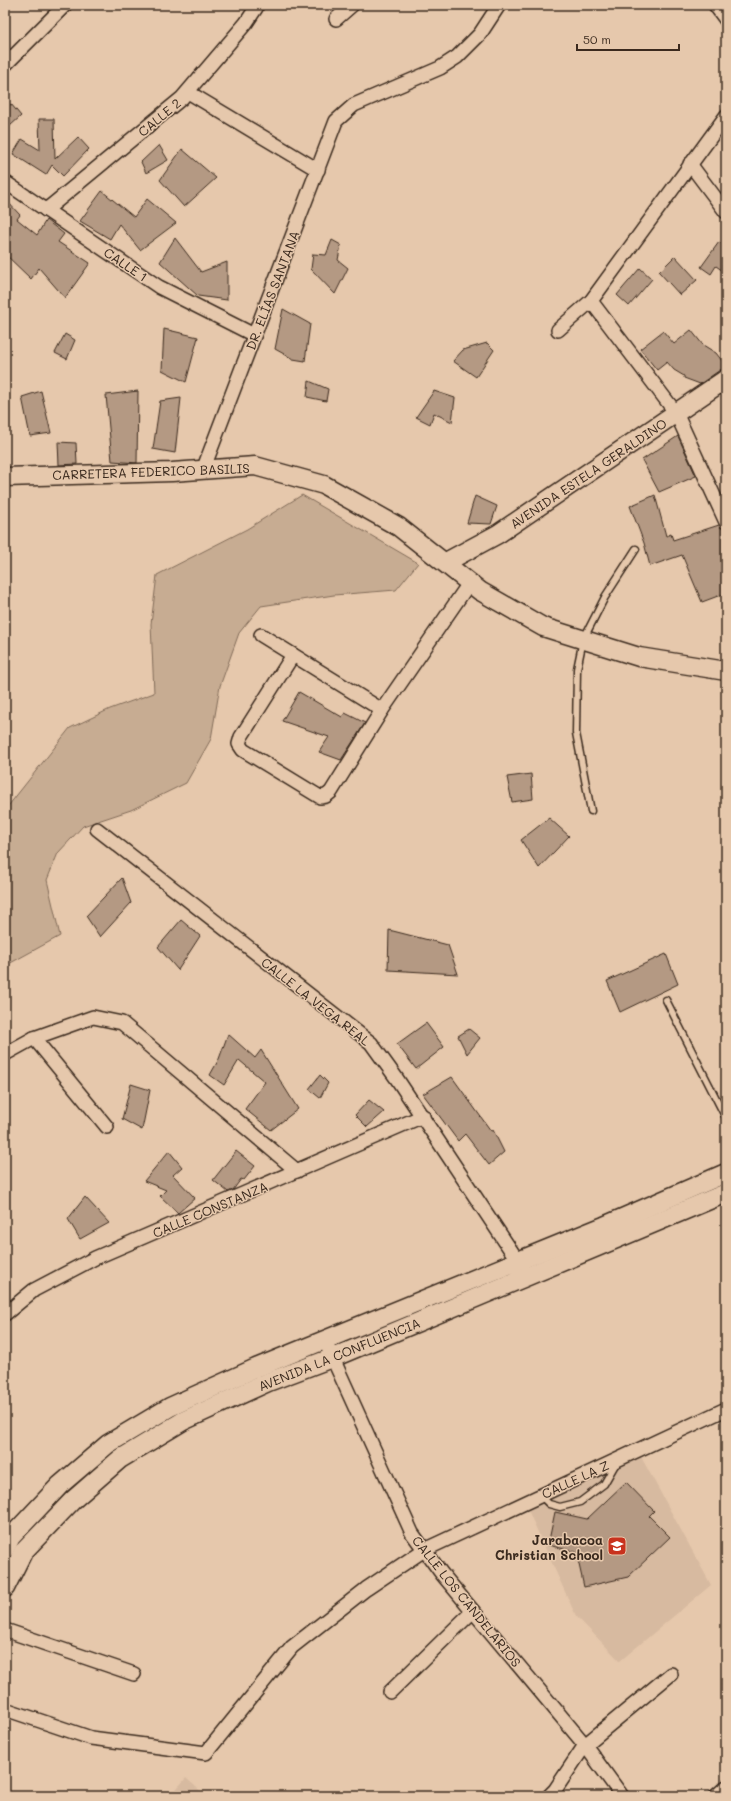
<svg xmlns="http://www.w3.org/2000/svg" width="731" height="1801" viewBox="0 0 731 1801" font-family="Mali,sans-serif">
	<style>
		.built { fill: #d7baa0 }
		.green { fill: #c7ac92; stroke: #816b58 }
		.building { fill: #b49983; stroke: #3b2a1e }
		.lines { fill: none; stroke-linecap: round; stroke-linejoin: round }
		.lane-casing { stroke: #3b2a1e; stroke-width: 9 }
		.street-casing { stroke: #3b2a1e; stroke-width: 16 }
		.secondary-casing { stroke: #3b2a1e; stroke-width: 21 }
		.lane { stroke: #e6c8ac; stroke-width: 6 }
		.street { stroke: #e6c8ac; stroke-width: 13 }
		.secondary { stroke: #e6c8ac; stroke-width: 18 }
		.labels { text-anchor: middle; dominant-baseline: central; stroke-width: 3; stroke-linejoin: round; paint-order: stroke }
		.street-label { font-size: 13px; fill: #3b2a1e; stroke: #e6c8ac }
		.poi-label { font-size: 13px; font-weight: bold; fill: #3b2a1e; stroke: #e6c8ac; text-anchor: end }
	</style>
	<rect width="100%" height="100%" fill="#e6c8ac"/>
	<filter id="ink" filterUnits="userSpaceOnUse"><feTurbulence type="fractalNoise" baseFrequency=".025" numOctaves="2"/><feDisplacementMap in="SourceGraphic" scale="8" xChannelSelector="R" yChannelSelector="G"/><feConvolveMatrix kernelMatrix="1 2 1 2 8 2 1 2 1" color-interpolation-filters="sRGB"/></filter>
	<g filter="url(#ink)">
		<g class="built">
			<path d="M640,1455L711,1585L620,1661L576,1616L527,1508Z"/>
			<path d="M186,1778L206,1796H170Z"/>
		</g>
		<path class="green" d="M302,495L418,563L396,590L334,595L261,606L239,633L220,686L211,739L186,783L131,810L83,826L58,853L47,880L60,936L5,966V810L70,728L110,709L154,693L151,624L157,575L247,529Z"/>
		<g class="building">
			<path d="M11,104L21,116L10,126L5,120V109Z"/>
			<path d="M39,119H54L55,159L78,137L89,149L63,176L52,165L46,175L13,154L22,139L40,150Z"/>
			<path d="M159,145L168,160L146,173L141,162Z"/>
			<path d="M182,149L216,178L184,207L160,180Z"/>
			<path d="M102,191L134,217L147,199L176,223L140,250L119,224L110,239L80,221Z"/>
			<path d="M5,199L20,215L17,219L37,235L46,220L64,234L58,242L90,263L65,298L39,268L31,279L5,254Z"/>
			<path d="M175,238L201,272L227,262V300L198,296L160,262Z"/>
			<path d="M332,240L341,245L338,260L348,268L335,294L311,269L313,254L326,255Z"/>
			<path d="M719,242L726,247V273L716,266L711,274L701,267Z"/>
			<path d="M675,256L697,280L680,295L659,272Z"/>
			<path d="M640,268L652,279L629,306L617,295Z"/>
			<path d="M283,309L310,324L305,361L293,359L275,349Z"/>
			<path d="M164,329L198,337L186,382L162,370Z"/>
			<path d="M691,330L703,345L716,353L726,366V369L720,370L700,384L684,378V376L674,370L667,362L657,370L640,349L663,331L674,344Z"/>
			<path d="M65,334L75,340L67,359L55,353Z"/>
			<path d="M487,343L494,350L476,377L453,361L463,350Z"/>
			<path d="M309,381L328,389L326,401L307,397Z"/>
			<path d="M41,391L51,433L30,436L22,397Z"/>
			<path d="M138,391L137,463L112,461L106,395Z"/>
			<path d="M434,391L455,398L452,422L434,413L430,424L416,417Z"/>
			<path d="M181,398L175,453L153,449L160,401Z"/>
			<path d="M678,436L696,476L659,492L642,460Z"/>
			<path d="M58,442L76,443L77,464L59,465Z"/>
			<path d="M655,495L666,536L671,534L673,540L719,525L726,532V593L702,602L682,555L650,566L644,543L630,506Z"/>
			<path d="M475,496L497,506L491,524L467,523Z"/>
			<path d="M299,692L342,717L345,713L365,723L341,760L319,752L329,737L282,721Z"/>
			<path d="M531,774L533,799L512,802L507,777Z"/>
			<path d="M549,818L569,836L539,868L521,840Z"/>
			<path d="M122,878L131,903L100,937L86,916Z"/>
			<path d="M181,920L200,936L178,970L158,947Z"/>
			<path d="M389,930L448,945L458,974L388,970Z"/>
			<path d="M666,954L678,984L620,1012L607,981Z"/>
			<path d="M426,1023L444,1047L416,1069L397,1044Z"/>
			<path d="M469,1029L480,1038L467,1054L458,1036Z"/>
			<path d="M228,1034L255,1058L261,1050L298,1109L271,1130L245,1109L265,1082L239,1060L224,1085L210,1075L219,1059Z"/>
			<path d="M320,1075L328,1083L320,1098L309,1089Z"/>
			<path d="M452,1077L491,1131L493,1130L504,1152L489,1165L465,1134L458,1141L423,1094Z"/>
			<path d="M131,1084L150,1090L142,1130L122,1119Z"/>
			<path d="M369,1100L384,1112L367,1127L355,1115Z"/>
			<path d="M169,1151L182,1167L173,1175L195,1198L178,1213L160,1196L166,1190L144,1181Z"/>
			<path d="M236,1151L255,1166L244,1180L241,1179L233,1190L228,1192L213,1180Z"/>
			<path d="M85,1197L109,1223L80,1239L68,1219Z"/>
			<path d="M626,1482L654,1511L649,1516L670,1537L628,1577L584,1587L578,1560H574L576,1552L548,1545L555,1512L587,1519Z"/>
		</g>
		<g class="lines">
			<defs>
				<g id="lane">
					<path d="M591,811L576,733L577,669L583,640L605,597L636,549"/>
					<path d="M666,1000L726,1118"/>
					<path d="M540,1495L549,1504L560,1507L580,1502L604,1484L616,1463"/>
				</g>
				<g id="street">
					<path d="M715,5L726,20"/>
					<path d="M336,19L352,5"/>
					<path d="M5,65L65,5"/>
					<path d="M188,92L318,170"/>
					<path d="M690,164L726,212"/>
					<path d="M5,182L159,287L254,335"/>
					<path d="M46,210L182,98L246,23L256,8"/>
					<path d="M591,301L676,413L726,522"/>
					<path d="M558,330L591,301L726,116"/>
					<path d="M203,470L336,121L354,105L440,68L457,57L480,34L499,5"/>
					<path d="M261,635L382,710"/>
					<path d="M293,655L241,737L239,744L243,750L320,797L326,796L331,792L382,710L470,582"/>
					<path d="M97,829L371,1043L397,1079L522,1267"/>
					<path d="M34,1038L107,1127"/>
					<path d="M5,1054L34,1038L93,1017L122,1023L297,1171"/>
					<path d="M5,1314L34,1290L95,1258L423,1116"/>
					<path d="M325,1341L412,1533L442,1574L585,1745L622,1796"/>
					<path d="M5,1630L134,1674"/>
					<path d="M390,1692L473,1611"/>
					<path d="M5,1709L91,1738L206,1753L292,1647L366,1589L424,1550L726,1409"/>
					<path d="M549,1796L555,1790L585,1745L671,1674"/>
					<path d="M716,1796L726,1787"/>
				</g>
				<g id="secondary">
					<path d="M5,477L172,472L255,466L324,485L399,527L480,591L543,627L639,657L726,671"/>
					<path d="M446,562L498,534L726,379"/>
					<path d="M5,1549L11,1537L60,1485L108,1444L170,1407L256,1368L604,1226L726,1173"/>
					<path d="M5,1588L23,1552L73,1500L120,1459L183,1421L268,1382L337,1356L726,1193"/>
				</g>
			</defs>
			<use href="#lane" class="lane-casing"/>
			<use href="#street" class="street-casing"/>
			<use href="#secondary" class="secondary-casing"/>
			<use href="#lane" class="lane"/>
			<use href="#street" class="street"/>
			<use href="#secondary" class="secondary"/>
		</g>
	</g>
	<defs>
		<symbol id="school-square" viewBox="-11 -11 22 22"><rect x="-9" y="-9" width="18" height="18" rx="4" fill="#c8321e" stroke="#e6c8ac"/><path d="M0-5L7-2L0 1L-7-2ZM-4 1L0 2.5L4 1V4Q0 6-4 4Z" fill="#fff"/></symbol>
	</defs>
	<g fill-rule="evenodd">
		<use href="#school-square" x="606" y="1535" width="22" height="22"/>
	</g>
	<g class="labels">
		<g class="street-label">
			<text transform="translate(159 117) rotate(-40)">CALLE 2</text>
			<text transform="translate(126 264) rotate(34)">CALLE 1</text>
			<text transform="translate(272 290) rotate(-69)">DR. ELÍAS SANTANA</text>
			<text transform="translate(151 471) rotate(-2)">CARRETERA FEDERICO BASILIS</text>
			<text transform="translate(588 473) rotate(-34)">AVENIDA ESTELA GERALDINO</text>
			<text transform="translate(316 1001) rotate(38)">CALLE LA VEGA REAL</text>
			<text transform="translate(210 1209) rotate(-23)">CALLE CONSTANZA</text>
			<text transform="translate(339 1354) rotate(-22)">AVENIDA LA CONFLUENCIA</text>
			<text transform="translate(575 1479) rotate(-25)">CALLE LA Z</text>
			<text transform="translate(467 1601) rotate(51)">CALLE LOS CANDELARIOS</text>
		</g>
		<g class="poi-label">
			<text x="603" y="1539">Jarabacoa<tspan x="603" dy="15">Christian School</tspan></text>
		</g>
	</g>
	<rect width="731" height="1801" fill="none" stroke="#e6c8ac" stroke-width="20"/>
	<rect x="10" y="10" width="711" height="1781" fill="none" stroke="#3b2a1e" stroke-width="1.5" filter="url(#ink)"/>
	<path d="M577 44v6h102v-6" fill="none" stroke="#3b2a1e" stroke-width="2"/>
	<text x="583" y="44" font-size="12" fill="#3b2a1e" stroke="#e6c8ac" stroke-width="3" paint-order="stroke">50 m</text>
</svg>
